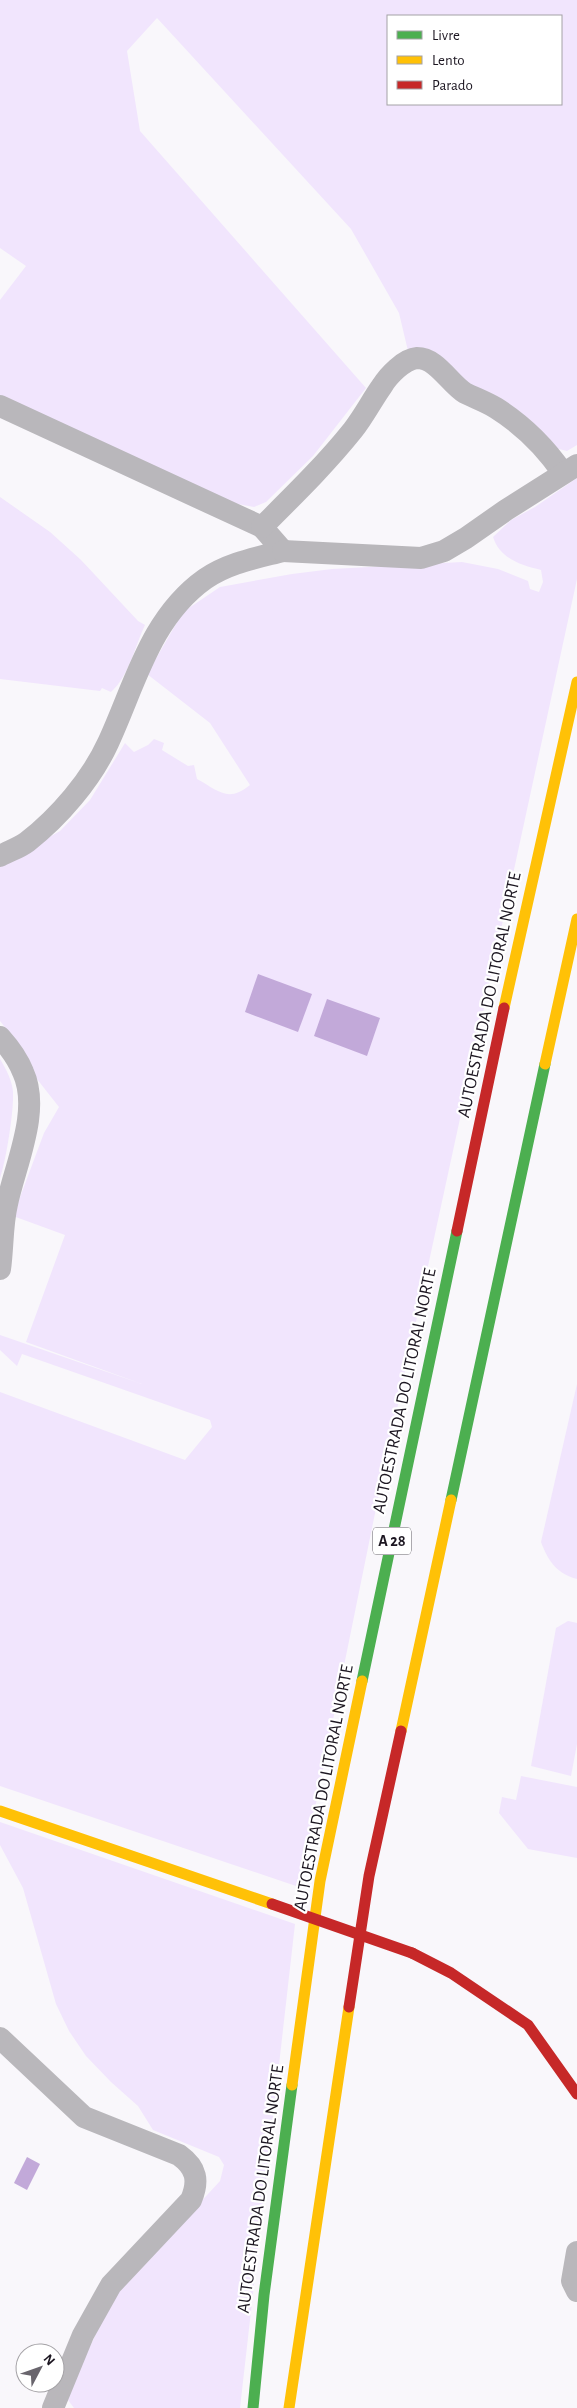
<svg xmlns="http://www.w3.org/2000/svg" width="577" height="2408" viewBox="0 0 577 2408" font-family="'Alegreya Sans',sans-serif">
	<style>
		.green { fill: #f1e5fd; fill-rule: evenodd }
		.water { fill: #c2a9d9 }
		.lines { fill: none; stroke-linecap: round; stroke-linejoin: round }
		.street { stroke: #b9b7bb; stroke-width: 22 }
		.fast { stroke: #4caf50; stroke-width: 11 }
		.slow { stroke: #ffc107; stroke-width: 11 }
		.jam { stroke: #c62828; stroke-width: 11 }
		.jam-bridge { stroke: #c62828; stroke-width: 11 }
		.labels { text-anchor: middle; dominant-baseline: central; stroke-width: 4.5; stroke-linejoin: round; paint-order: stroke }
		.shield { fill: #fff; stroke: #605c64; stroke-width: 1 }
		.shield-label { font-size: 16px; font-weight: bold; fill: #1c1621 }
		.street-label { font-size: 18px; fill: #1c1621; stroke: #fff }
	</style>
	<rect width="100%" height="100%" fill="#f9f7fb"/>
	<g class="green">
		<path d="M0,0H577V445L567,451L555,448L408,351L399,313L351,229L157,18L127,51L140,131L366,388L313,456L266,502L254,507L238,504L151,473L0,395V300L26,266L0,248ZM388,16H561V104H388Z"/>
		<path d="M577,478V579L384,1469L299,1887L0,1786V1392L185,1460L212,1427L210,1420L22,1354L17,1366L0,1350V1335L142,1384L26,1342L65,1235L13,1216L44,1133L59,1107L33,1074L12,1036L0,1021V865L60,831L90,800L125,743L134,752L148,745L154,739L164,743L162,750L188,766L194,765L197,779C219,791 228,803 250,785L210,723L147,674L183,612L220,587L292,574L332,569L462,562L498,569L528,581L530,589L539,592L543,582L541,570C521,565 500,559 493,537L511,520L535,507Z"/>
		<path d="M0,497L50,532L81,560L138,621L145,625C135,646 129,676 111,692L102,688L100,691L0,679Z"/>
		<path d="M0,1059C6,1069 12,1080 13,1092C14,1111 6,1160 0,1178Z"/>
		<path d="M577,1384V1579C557,1574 548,1561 541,1542Z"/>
		<path d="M568,1621L577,1623V1744L571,1776L531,1766L556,1628Z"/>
		<path d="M521,1776L577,1787V1858L528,1849L499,1813L502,1797L516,1800Z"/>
		<path d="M0,1822L295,1924L240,2408H74L68,2400L73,2382L114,2296L220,2181L224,2165L219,2157L153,2130L138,2106L111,2082L86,2056L69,2031L56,2004L23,1888L0,1845Z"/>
	</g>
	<g class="water">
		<path d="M258,974L312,994L298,1032L245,1012Z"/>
		<path d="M327,999L380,1018L367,1056L314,1036Z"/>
		<path d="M27,2157L40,2164L27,2190L14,2183Z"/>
	</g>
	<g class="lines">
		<g class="street">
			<path d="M0,406L262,527L283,551C256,558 228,563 205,579C150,618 135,685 108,743C91,780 59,817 27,842C19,848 9,851 0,856"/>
			<path d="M262,527C293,496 325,465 353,430C364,416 372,400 382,386C388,376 404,359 417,358C437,358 449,383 465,393C475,398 486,402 496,408C523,425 545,447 563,473"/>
			<path d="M283,551L421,558L444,551L466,538L506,510L577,465"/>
			<path d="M0,1037C9,1047 18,1059 23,1072C41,1111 15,1165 7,1204C2,1225 3,1248 0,1269"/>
			<path d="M0,2038L84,2117L179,2155C197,2168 199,2181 191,2200L111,2285L83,2335L53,2408"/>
			<path d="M577,2252L572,2281L577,2291"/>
		</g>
		<g class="fast">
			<path d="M451,1500L545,1064"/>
			<path d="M362,1681L457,1231"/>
			<path d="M253,2408L264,2295L292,2085"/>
		</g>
		<g class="slow">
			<path d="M504,1008L577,682"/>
			<path d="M545,1064L577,919"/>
			<path d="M401,1731L451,1500"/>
			<path d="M0,1811L272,1904"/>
			<path d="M292,2085L320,1881L362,1681"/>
			<path d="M289,2408L349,2007"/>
		</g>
		<g class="jam">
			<path d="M457,1231L504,1008"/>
			<path d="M412,1953L451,1973L528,2025L577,2094"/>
			<path d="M349,2007L369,1876L401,1731"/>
		</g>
		<path class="jam-bridge" d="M272,1904L412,1953"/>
	</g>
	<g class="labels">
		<rect class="shield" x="373" y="1527.5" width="38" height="27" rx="4"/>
		<g class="shield-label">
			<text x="392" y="1541">A 28</text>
		</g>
		<g class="street-label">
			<text transform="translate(490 995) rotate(-78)">AUTOESTRADA DO LITORAL NORTE</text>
			<text transform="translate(405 1391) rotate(-78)">AUTOESTRADA DO LITORAL NORTE</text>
			<text transform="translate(324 1788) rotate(-79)">AUTOESTRADA DO LITORAL NORTE</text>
			<text transform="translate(261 2189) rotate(-82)">AUTOESTRADA DO LITORAL NORTE</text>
		</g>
	</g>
	<rect x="387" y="15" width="175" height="90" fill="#ffffff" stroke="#a4a2a6"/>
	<rect x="397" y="31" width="25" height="8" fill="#4caf50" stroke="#a4a2a6"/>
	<text x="432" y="40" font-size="15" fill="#1c1621">Livre</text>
	<rect x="397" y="56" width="25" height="8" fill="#ffc107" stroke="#a4a2a6"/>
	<text x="432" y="65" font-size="15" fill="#1c1621">Lento</text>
	<rect x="397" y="81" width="25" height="8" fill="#c62828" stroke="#a4a2a6"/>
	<text x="432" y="90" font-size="15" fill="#1c1621">Parado</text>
	<g transform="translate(40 2368) rotate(49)"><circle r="24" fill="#ffffff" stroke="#a4a2a6"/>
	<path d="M0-4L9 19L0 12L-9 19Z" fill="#69656d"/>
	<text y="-8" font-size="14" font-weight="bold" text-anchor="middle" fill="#1c1621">N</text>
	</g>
</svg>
